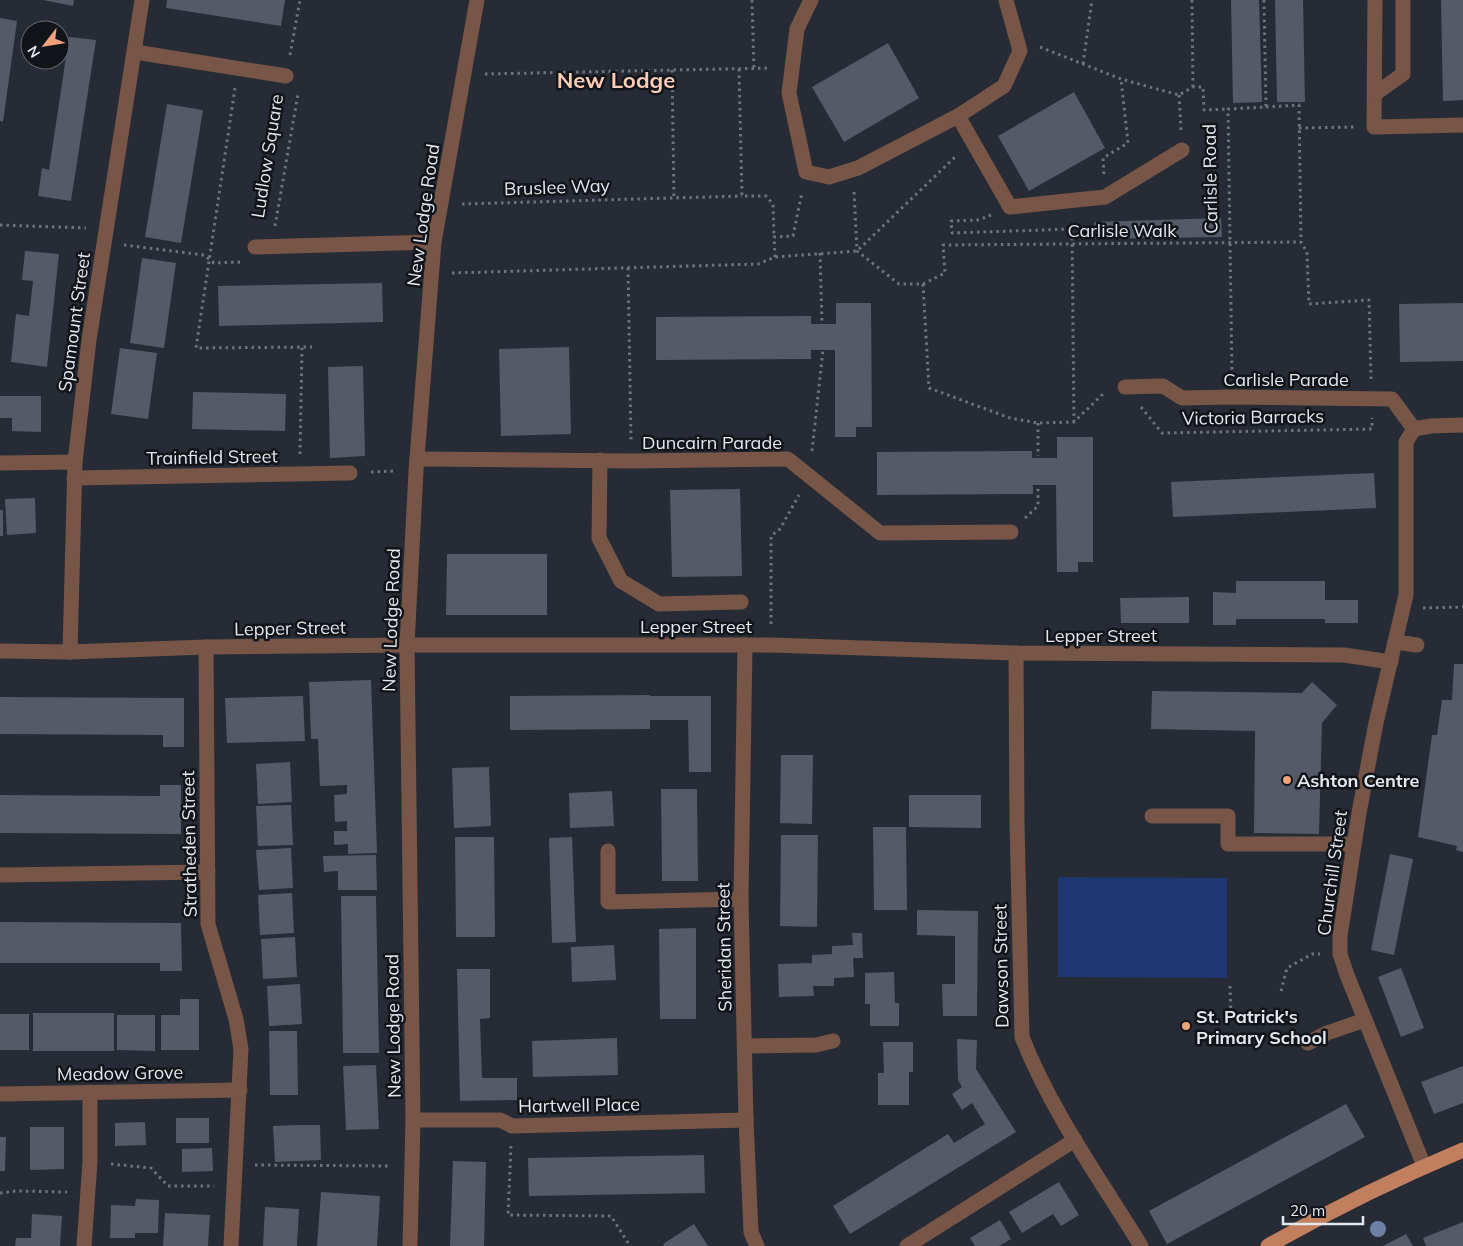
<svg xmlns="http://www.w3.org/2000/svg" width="1463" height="1246" viewBox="0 0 1463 1246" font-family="Mulish,sans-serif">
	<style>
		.green { fill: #1e3770 }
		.building { fill: #545a67 }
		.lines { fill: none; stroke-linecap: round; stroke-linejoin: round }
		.path { stroke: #6e737c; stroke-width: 3; stroke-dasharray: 2.5 4; stroke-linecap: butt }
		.minor { stroke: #775647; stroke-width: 15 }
		.major { stroke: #c27f5e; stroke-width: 15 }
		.tree { fill: #6f80a5 }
		.poi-dot { fill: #f1a17b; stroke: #111419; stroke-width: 2 }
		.labels { text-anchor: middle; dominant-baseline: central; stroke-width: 5; stroke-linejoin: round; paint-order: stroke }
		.street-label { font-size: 18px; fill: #e4e8ef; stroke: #111419 }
		.poi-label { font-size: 18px; font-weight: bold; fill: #e4e8ef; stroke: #111419; text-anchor: start }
		.district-label { font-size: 22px; font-weight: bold; fill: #fbcdb8; stroke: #111419 }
	</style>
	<rect width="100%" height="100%" fill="#262b36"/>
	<path class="green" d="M1058,877L1227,878V978L1058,977Z"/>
	<g class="building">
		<path d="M43,0H74L73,6Z"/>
		<path d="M167,0H285L281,26L166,8Z"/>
		<path d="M1231,0H1259L1262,102L1233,103Z"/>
		<path d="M1275,0H1303L1305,102H1277Z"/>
		<path d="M1441,0H1463V100L1443,101Z"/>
		<path d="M0,18L17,21L3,122L0,121Z"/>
		<path d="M69,37L96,40L71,201L38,196L42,168L49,170Z"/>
		<path d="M888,43L919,98L844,142L812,87Z"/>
		<path d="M1074,92L1105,148L1029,191L998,136Z"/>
		<path d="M167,104L203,110L181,243L145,237Z"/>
		<path d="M1221,218L1222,237L1094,239V222Z"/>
		<path d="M25,251L59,254L47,367L11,362L16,314L29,316L33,281L22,280Z"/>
		<path d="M142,258L176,263L164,348L130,343Z"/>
		<path d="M382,283L383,322L219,326L218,286Z"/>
		<path d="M836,303H871L872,427H856V437H835V350H811V359L656,360V317L811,316V324H836Z"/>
		<path d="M1463,303V361L1400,362L1399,304Z"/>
		<path d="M569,347L571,434L501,436L499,349Z"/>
		<path d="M120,348L157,353L148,419L111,414Z"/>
		<path d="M363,366L365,456L330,458L328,367Z"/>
		<path d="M193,392L286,394L285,431L192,429Z"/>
		<path d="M0,396H41V432L12,431V418H0Z"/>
		<path d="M1057,437H1093V562H1078V572H1057L1056,485H1033V494L877,495V452L1032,451V458H1057Z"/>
		<path d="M1374,473L1376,508L1173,517L1171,482Z"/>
		<path d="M740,489L742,576L672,577L670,490Z"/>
		<path d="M35,498L36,533L7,535L5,499Z"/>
		<rect x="0" y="510" width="3" height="26"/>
		<path d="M447,554H547V615H446Z"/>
		<path d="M1236,581H1325V600H1358V623H1325V619H1236V625H1213V592L1236,593Z"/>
		<path d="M1189,597V623H1121L1120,598Z"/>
		<path d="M1454,664H1463V852L1456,850L1457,846L1418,837L1432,735H1437L1442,700H1452Z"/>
		<path d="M371,680L377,853L348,854V844L334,845V831H347V821L335,822L334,795L347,794V785L320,786L318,739H311L309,682Z"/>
		<path d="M1312,682L1337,705L1322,723L1319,834L1254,833L1255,731L1151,729L1152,691L1302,693Z"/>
		<path d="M650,695V706V696H711V772H689L688,720H650V729L510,730V696Z"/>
		<path d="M303,696L305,741L227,743L225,698Z"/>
		<path d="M0,697L184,698V747H163V735L0,734Z"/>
		<path d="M781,755H813L812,824L780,823Z"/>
		<path d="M290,762L292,802L258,804L256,764Z"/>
		<path d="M489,767L491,826L454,828L452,768Z"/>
		<path d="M160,785H181V834L0,833V795L160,796Z"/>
		<path d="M661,789H697L698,881H662Z"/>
		<path d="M612,791L614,826L570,828L569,793Z"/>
		<path d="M909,795H981V828L909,827Z"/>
		<path d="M291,805L293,845L258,846L256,806Z"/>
		<path d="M873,827H906L907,910H874Z"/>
		<path d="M781,835H818L817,927L780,926Z"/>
		<path d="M455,837H494L495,937H456Z"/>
		<path d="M572,837L576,942L552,943L549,838Z"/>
		<path d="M291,848L293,888L259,890L256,850Z"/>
		<path d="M1390,854L1413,859L1394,955L1371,950Z"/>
		<path d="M376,855L377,890H338V871L324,872L323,856Z"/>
		<path d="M292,893L294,933L260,935L258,895Z"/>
		<path d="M341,896H376L379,1053H343Z"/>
		<path d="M917,910L978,911L977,1016H943L942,984H955V936L917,935Z"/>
		<path d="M0,922L181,923L182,971H160V963H0Z"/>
		<path d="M696,928V1019H660L659,929Z"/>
		<path d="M852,933H862L863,958H853L854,977L834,978V986H813L814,996L779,997L778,964L812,963V955L832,954V946L853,945Z"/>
		<path d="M295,937L297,977L263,979L261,939Z"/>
		<path d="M614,945L616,980L572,982L571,947Z"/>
		<path d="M1401,968L1424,1028L1401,1037L1378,977Z"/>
		<path d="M457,969H490V1018L480,1019L482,1078H517V1100L460,1101Z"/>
		<path d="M894,972L895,1003H899V1026H870V1004H865V973Z"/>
		<path d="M300,984L302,1024L269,1026L267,986Z"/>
		<path d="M180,999H199V1050H161V1015H180Z"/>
		<rect x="33" y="1013" width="81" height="38"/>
		<rect x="0" y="1014" width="29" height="36"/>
		<path d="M117,1015H155V1051L117,1050Z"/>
		<path d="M269,1031H297L298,1095H270Z"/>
		<path d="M617,1038L618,1075L533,1077L532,1041Z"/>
		<path d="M957,1039L977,1040L976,1069L1016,1132L850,1234L833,1206L948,1134L954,1143L985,1124L972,1103L962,1110L952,1094L962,1087L958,1080Z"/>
		<path d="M883,1042H913V1072H909V1105H878V1073H884Z"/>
		<path d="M376,1065L379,1129L346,1130L343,1066Z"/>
		<path d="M1463,1066V1103L1434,1114L1421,1082Z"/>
		<path d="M1346,1104L1365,1137L1167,1244L1149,1211Z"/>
		<rect x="176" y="1118" width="33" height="25"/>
		<path d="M145,1122L146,1145L115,1146V1123Z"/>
		<path d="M297,1125H320L321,1160L275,1162L273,1126Z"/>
		<path d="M30,1127H64V1169L30,1170Z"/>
		<path d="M0,1137H6L5,1171H0Z"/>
		<path d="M212,1148L213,1171L182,1172V1149Z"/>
		<path d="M704,1155L705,1193L529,1196L528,1158Z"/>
		<path d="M453,1161L486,1162L484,1246H450Z"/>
		<path d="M1059,1182L1079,1215L1061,1226L1053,1214L1022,1233L1009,1212Z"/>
		<path d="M321,1192L380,1196L377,1246H317Z"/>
		<path d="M136,1199L159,1200L158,1233H135V1238H110L111,1205L135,1206Z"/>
		<path d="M265,1207L299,1209L297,1246H263Z"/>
		<path d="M165,1213L210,1215L208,1246H163Z"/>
		<path d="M32,1214L62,1216L60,1246H15L16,1238H31Z"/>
		<path d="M1000,1220L1011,1239L999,1246H975L970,1238Z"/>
		<path d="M1463,1222V1246H1426L1423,1238Z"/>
		<path d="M694,1224L708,1246H664L663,1244Z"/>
		<path d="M1406,1234L1413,1246H1383Z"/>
	</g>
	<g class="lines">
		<g class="path">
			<path d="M752,0L754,69"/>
			<path d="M1192,0L1193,87"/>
			<path d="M1040,47L1121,79L1179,95L1193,87H1203L1204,110L1228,109"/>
			<path d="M290,55L300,0"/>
			<path d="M1083,64L1092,0"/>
			<path d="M739,69L742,196H766L773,204L774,237"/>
			<path d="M672,70L674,198"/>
			<path d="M485,74L771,68"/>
			<path d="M235,88L196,348L312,347"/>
			<path d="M1179,95L1181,130"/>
			<path d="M1266,107L1299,105L1301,242L1307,252L1309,304L1369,300L1371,379"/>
			<path d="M1299,128L1354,127"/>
			<path d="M1104,174L1103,158L1128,143L1121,79"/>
			<path d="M854,192L857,251L899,284H923L945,273L943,245L1301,242"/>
			<path d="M462,204L742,196"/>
			<path d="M991,215L979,220L951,221L952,233L1072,229L1074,421"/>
			<path d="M0,225L86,228"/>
			<path d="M275,226L298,94"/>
			<path d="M124,245L204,255L214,263L241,262"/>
			<path d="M820,253L822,324"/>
			<path d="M775,257L774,237L793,236L802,192"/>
			<path d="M628,268L631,440"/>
			<path d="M452,273L758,264L775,257L857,251L956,156"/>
			<path d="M923,284L929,388L1010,418L1038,423L1074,422L1104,393"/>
			<path d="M1232,376L1228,109L1266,107L1264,0"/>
			<path d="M1141,407L1162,433L1372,429V418"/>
			<path d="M1038,423V456"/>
			<path d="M812,451L823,350"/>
			<path d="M300,454L302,348"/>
			<path d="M371,472L394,471"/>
			<path d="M1025,518L1038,506V489"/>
			<path d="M1423,608L1463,607"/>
			<path d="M771,624V536L780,529L799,495"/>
			<path d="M1230,986L1231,1016"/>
			<path d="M1281,991L1287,968L1312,954H1320"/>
			<path d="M511,1146L508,1215L611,1216L630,1246"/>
			<path d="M111,1164L151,1168L168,1186H214"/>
			<path d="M255,1165L391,1166"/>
			<path d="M0,1193L16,1191L67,1192"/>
		</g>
		<g class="minor">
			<path d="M811,0L797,29L789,93L806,172L829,177L858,168L958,116L1004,86L1020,51L1006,0"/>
			<path d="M1375,0L1374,127L1463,125"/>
			<path d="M135,52L286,76"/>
			<path d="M1375,94L1403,74V0"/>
			<path d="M958,116L1010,207L1105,197L1182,150"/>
			<path d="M255,247L434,242"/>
			<path d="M1125,387L1163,386L1182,398L1232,397L1392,399L1414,429L1406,442V595L1376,723L1359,813L1340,936V954L1347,975L1424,1166"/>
			<path d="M1414,429L1431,426L1463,425"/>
			<path d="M417,459L632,461L788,459L880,533L1011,532"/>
			<path d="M600,460L599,538L621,581L659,604L741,602"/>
			<path d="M0,463L75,462"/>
			<path d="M74,478L350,473"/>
			<path d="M1395,642L1417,645"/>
			<path d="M745,645L741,899L746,1120L751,1232L757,1246"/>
			<path d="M206,647L208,924L236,1019L241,1049L231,1246"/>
			<path d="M0,651L70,652L206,647L407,645H771L1016,653L1344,655L1391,662"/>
			<path d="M70,652L75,462L89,340L142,0"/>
			<path d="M1016,653L1017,823L1022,1037C1051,1111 1100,1179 1141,1246"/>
			<path d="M1152,816H1228V844H1354"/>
			<path d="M608,851V902L741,899"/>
			<path d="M0,875L208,872"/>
			<path d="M1308,1043L1327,1033L1365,1020"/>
			<path d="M745,1046L816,1045L833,1041"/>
			<path d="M0,1094L240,1090"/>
			<path d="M413,1120H500L512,1126L746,1120"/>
			<path d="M84,1246L90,1162V1092"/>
			<path d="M410,1246L413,1120L407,645L416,471L434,242L477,0"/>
			<path d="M907,1246L1075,1140"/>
		</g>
		<path class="major" d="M1268,1246C1331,1210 1396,1178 1463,1150"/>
	</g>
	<circle class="tree" cx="1378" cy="1229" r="8"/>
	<g class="poi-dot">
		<circle cx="1287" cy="780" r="5"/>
		<circle cx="1186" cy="1026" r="5"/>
	</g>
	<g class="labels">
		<g class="street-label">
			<text transform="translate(267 156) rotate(-81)">Ludlow Square</text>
			<text transform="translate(1210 179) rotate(-91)">Carlisle Road</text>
			<text transform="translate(557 187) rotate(-2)">Bruslee Way</text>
			<text transform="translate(423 215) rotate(-82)">New Lodge Road</text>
			<text x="1122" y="230">Carlisle Walk</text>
			<text transform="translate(74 322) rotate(-82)">Spamount Street</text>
			<text x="1286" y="379">Carlisle Parade</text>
			<text transform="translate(1253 417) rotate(-1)">Victoria Barracks</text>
			<text x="712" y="442">Duncairn Parade</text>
			<text transform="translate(212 457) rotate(-1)">Trainfield Street</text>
			<text transform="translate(391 620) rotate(-88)">New Lodge Road</text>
			<text x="696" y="626">Lepper Street</text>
			<text transform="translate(290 628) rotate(-1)">Lepper Street</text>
			<text x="1101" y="635">Lepper Street</text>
			<text transform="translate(189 844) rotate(-91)">Stratheden Street</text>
			<text transform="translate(1332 873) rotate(-82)">Churchill Street</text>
			<text transform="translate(724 947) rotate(-91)">Sheridan Street</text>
			<text transform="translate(1001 966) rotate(-91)">Dawson Street</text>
			<text transform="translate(393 1026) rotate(-91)">New Lodge Road</text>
			<text transform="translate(120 1073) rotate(-1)">Meadow Grove</text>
			<text transform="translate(579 1105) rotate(-1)">Hartwell Place</text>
		</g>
		<g class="poi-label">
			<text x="1297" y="780">Ashton Centre</text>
			<text x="1196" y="1016">St. Patrick's<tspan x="1196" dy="21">Primary School</tspan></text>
		</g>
		<g class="district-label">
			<text x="616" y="80">New Lodge</text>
		</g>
	</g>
	<g transform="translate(45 45) rotate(239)"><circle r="24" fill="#111419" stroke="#65696f"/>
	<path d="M0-4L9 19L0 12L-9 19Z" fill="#f1a17b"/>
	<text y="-8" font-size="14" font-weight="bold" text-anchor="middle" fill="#e4e8ef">N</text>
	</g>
	<path d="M1283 1216v8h80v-8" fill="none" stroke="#e4e8ef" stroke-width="2.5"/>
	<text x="1290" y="1216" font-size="15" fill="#e4e8ef" stroke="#111419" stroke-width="4" paint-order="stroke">20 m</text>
</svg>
